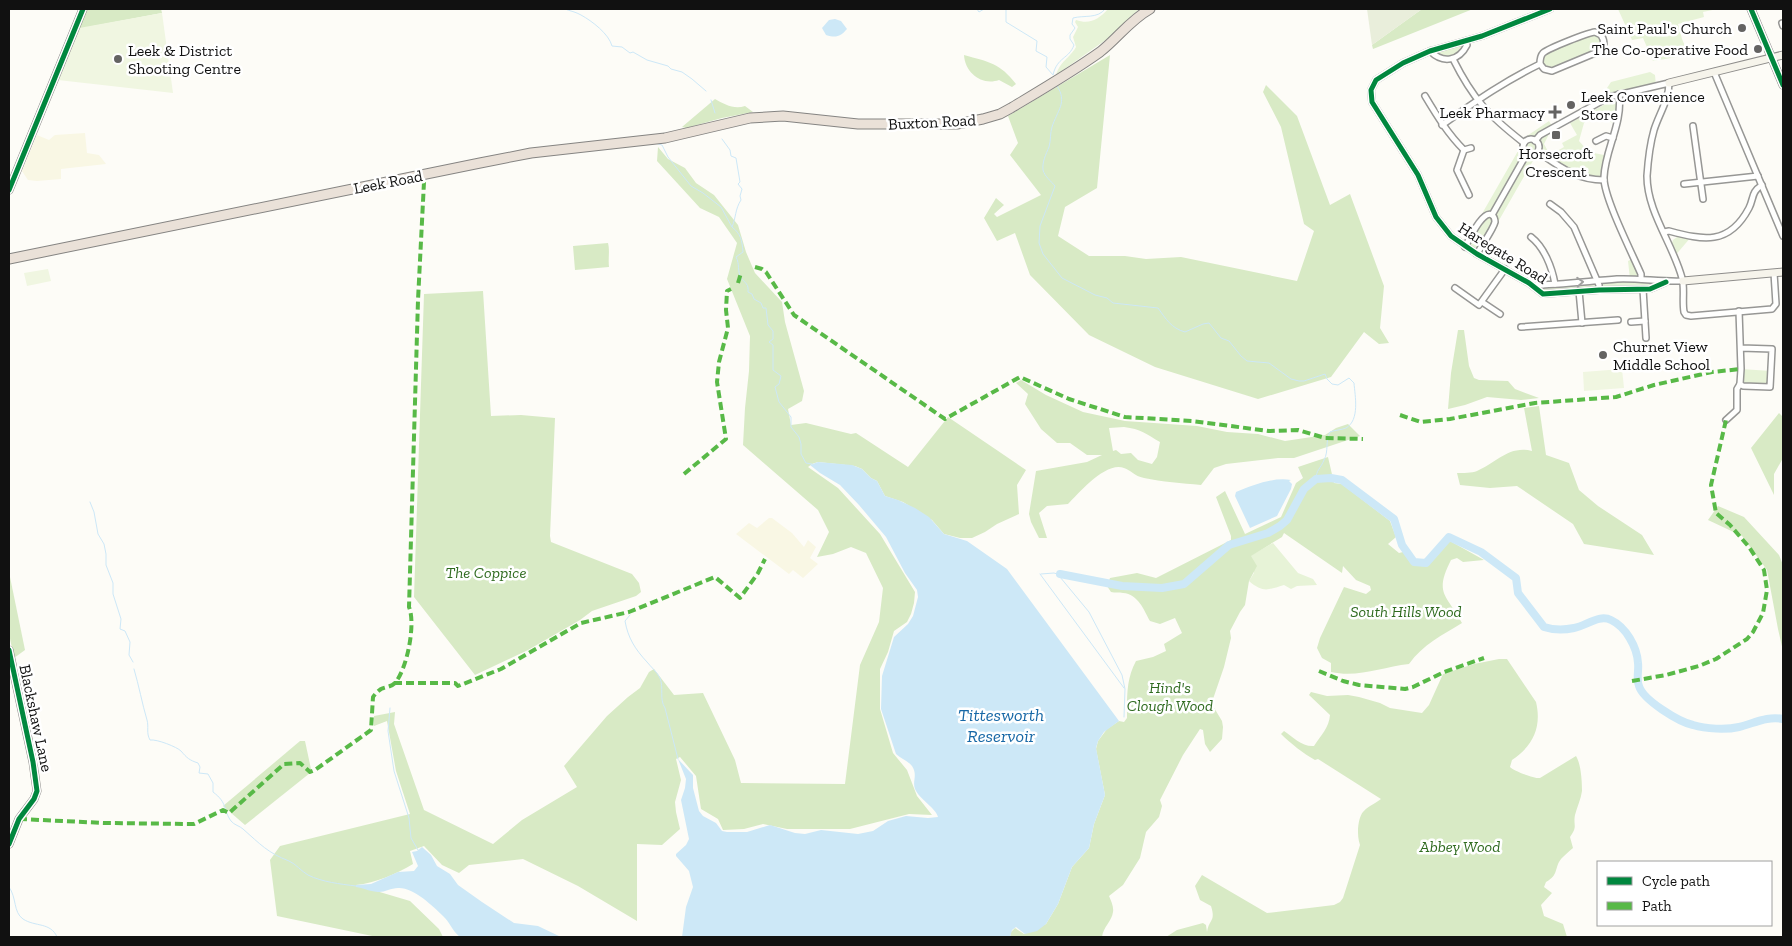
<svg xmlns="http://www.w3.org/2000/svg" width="1792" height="946" viewBox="0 0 1792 946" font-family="'Zilla Slab',serif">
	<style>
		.farmland { fill: #f9f7e4 }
		.green { fill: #e7f3d7 }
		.forest { fill: #d8eac5; fill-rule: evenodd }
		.cemetery { fill: #e9eedb }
		.pitch { fill: #f0f6e1 }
		.water { fill: #cde8f7 }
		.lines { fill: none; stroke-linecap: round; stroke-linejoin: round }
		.stream { stroke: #cde8f7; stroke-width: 1 }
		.river { stroke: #cde8f7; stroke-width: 8 }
		.street-casing { stroke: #979795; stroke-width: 8 }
		.secondary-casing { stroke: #8e8d8b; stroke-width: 9 }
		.highway-casing { stroke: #858482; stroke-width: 11 }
		.street { stroke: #fffffe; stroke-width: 5 }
		.secondary { stroke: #f6f4eb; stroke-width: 7 }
		.highway { stroke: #eae1d8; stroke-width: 9 }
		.quiet { stroke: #58b947; stroke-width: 4; stroke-dasharray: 8 4; stroke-linecap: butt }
		.cycleway-casing { stroke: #fff; stroke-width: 8 }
		.cycleway { stroke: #00873e; stroke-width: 5 }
		.oneway { stroke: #a0a09f }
		.poi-dot { fill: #646362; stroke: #fff; stroke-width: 2 }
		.labels { text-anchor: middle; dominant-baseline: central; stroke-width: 5; stroke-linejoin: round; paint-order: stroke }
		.poi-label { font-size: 16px; fill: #111; stroke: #fff; text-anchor: end }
		.street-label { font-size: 16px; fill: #111; stroke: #fff }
		.park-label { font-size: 16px; font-style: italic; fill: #2f6b1f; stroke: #fff }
		.water-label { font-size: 18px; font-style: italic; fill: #1768a6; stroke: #fff }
	</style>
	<rect width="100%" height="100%" fill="#fdfcf7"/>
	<g class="farmland">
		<path d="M85,133L87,153L99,155L106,164L61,169V179L37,181L28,180L22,171L37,135L49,140L55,135Z"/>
		<path d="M769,518H772L792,533L804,547L808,540L816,547L810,558L818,564L803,578L793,570L789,574L736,534L749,523L757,528Z"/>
	</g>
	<g class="green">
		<path d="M1108,9H1139L1107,39L1056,75C1061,60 1069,59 1076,47L1073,37L1078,27L1075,22L1076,20C1090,25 1099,19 1108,9Z"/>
		<path d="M1618,9H1717L1703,12L1704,17L1678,24L1682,39L1689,55L1653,61L1643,38L1632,40Z"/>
		<path d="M1591,34L1599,35L1603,41L1599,50L1552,69C1542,68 1540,63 1544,54Z"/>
		<path d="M1465,41L1463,51L1448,60L1430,51Z"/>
		<path d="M1650,72L1655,75L1656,86L1612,96L1607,88L1611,82Z"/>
		<path d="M1613,100L1620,102L1617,124L1594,117L1584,123L1579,141L1589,152L1609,156L1604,180L1583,178L1542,155L1544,153L1539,147L1538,152L1534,155V159L1498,222L1495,221L1494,217L1485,215L1483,212L1518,151L1522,148L1524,143L1527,140L1524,138L1549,121L1553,128L1549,130V134L1544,144L1550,155L1564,147L1562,143L1577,135L1570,123Z"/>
		<path d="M1489,215L1493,219C1491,229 1483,244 1475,250L1472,249L1469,244L1483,218Z"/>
		<path d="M1681,234L1691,237L1674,257L1670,248L1673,240Z"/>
		<path d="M1634,258L1641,279L1654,282L1653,288L1546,295L1542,290L1545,285L1630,279L1628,261Z"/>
		<path d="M1741,369L1771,371L1770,387L1743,386L1740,381Z"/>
		<path d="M1273,543L1298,573L1313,579L1317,585L1297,586L1291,589L1284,585C1268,590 1263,593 1249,581L1254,573L1250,556Z"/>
	</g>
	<g class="forest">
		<path d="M87,9H161L162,13L93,26L75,38Z"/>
		<path d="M1422,9H1473L1373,49L1372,45Z"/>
		<path d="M964,55C989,62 1000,63 1016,84L1012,87L999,80C982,86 965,73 964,55Z"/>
		<path d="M1110,55L1097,188L1065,207L1058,236L1089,256H1125L1146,259L1181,257L1297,281L1314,231L1304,224L1281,127L1263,92L1266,85L1297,116L1330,205L1350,194L1384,286L1380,328L1389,343L1379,344L1364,332L1331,377L1258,399L1155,367L1089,335L1030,275L1015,233L997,241L984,218L996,198L1004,205L994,214L997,217L1041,195L1010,155L1018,143L1008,116Z"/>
		<path d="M715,99C724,104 734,110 745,106L753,112L722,118L686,128L682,127Z"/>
		<path d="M658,147L668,159L685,168L696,183L714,195L738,225L746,252L755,273L782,302L785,322L804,391L802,401L788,409L791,425L806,423L851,434L856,433L908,467L948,417L1026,470L1017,485L1019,514L997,524L985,532L972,538H960L944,534L932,520L903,502L885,496L877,481L871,478L862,469L855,466L818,462L812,464L808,467L838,488L880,534L915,592L914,603L911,614L907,622L894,631L888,652L880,669V709L893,753L907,770L917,796L932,815L909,814L850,829H787L763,824L744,829L723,830L718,819L701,809L696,776L680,757L676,759L681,780L675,802L676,812L680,829L662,845L637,844V921L578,886L523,859L469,865L459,873L442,865L424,846L410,851L413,864C396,874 376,883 356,885L410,901L439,929L443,937H377L277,916L270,860L280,846L410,814L396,771L387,721L374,726V716L395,712L394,724L424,810L493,844L522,820L577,787L564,766L607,716L628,697L640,688L649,672L654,669L674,695L703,693L735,760L741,783L845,784L860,665L879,622L883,588L866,553L851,547L833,554L817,557L829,532L818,510L743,445L745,408L749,371L750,336L727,279L737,243L719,217L700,208L657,161Z"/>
		<path d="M608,243C610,251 608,258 609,267L575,270L573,246Z"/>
		<path d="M483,291L491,416L521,415L555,418L550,536L551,542L632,574L639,583L641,592L636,596L592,611L580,620L528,650L475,675L414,597L424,294Z"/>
		<path d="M1458,330H1464L1469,366L1474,378L1479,380L1508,381L1515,389L1539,398L1521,400L1487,397L1465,405L1448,409L1451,373Z"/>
		<path d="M1021,380L1046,395L1083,412L1125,421L1197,426L1227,432L1258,434L1285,441L1325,435L1336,428L1348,424L1360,436L1294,458H1278L1226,464L1214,468L1201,485C1182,483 1162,482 1144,478C1134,476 1131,470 1124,468C1106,461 1079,493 1068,504L1047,506L1039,513L1047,538H1039L1031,522L1029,514L1036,471L1087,462L1102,455H1087L1070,443H1057L1041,429L1025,404L1028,394L1016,383ZM1124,427C1141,429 1146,434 1160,442L1157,457L1152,464L1138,460L1131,453L1121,454L1116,450L1113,451L1109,428Z"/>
		<path d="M1539,406L1546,455L1569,463L1579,490L1598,506L1642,535L1654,555L1584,544L1573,524L1517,486L1490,488L1460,485L1457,473C1463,473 1472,473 1477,471C1496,463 1509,445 1532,451L1524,408Z"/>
		<path d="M1779,413L1783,417V458L1774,474V495L1751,448Z"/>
		<path d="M1328,457L1334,483L1342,484L1390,521L1396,537L1388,544L1399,553L1403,552L1412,563L1426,564L1436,552L1438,553L1450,541L1484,560L1463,562L1457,558L1451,560C1434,594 1446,594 1462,623C1444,634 1422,645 1409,664C1382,667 1358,678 1331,672V663L1322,658L1317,648L1320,638L1344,587L1366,594L1371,590L1370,586L1356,580L1343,566L1342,573L1284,533L1282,537L1251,556L1257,566L1249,581L1245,605L1240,612L1230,631L1231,638L1224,667L1213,699V706L1222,721L1223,727L1222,739L1210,752L1205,744L1203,730L1200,729L1183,755L1160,800L1162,806L1159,817L1146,832L1140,858L1123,885L1109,896C1111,901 1114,907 1113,912C1112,921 1103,927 1102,937H1010L1011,932L1015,928L1024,934L1046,924L1058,904L1072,867L1089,848L1094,824L1105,795L1096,749L1098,741L1107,729L1119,721L1124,722L1127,718C1127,698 1126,679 1136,661L1153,657L1166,651L1164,644L1182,633L1175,618L1160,624L1150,621C1144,610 1138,594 1123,593C1119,592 1115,593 1111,592L1107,586L1110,578L1137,573L1156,578L1231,540V536L1216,497L1225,491L1245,534L1281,517L1296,483L1303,478L1298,467Z"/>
		<path d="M1718,506L1744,517L1779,555L1783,565V651L1778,629L1767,570L1742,536L1708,520Z"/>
		<path d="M10,577L25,650L14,658L9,634V578Z"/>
		<path d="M1499,659H1507L1536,702C1542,727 1533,746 1512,760L1510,767C1513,771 1536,779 1540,778L1576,756C1581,764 1582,781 1582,791C1581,799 1577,807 1575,815C1573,826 1578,826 1570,837L1573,848C1569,851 1565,855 1561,859C1554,868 1559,875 1546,882L1544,887L1552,893L1541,905L1544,916L1563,924L1567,937H1166L1177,930L1203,923L1206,925L1207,932C1209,919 1216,922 1211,906L1200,900L1195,886L1202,875L1267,913L1334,905L1340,902L1343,898L1360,845C1358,839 1358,835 1358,829C1360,809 1365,810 1381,799L1318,759L1315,760C1304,754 1290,743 1281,734L1284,731C1293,737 1302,747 1314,746C1321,735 1329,728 1330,715L1309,695L1311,692L1327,696L1348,695L1359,697L1380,703L1390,708L1422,713L1429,705L1443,674L1474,664Z"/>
		<path d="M300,741H305L311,769L310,773L245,825L223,806Z"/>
	</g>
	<path class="cemetery" d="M1367,9H1422L1372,45Z"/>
	<g class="pitch">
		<path d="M162,13L173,93L58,80L79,28Z"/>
		<path d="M48,269L51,281L27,286L24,273Z"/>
		<path d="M1622,369L1624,388L1584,391L1583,372Z"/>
	</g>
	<g class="water">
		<path d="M835,19L841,21L847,29C840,37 836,38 826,35L822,28L829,20Z"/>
		<path d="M818,462L852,465L862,469L871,478L877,481L885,496L898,500L915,508L929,517L944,534L967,541L1007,569L1119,721L1104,732L1098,741L1096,748L1105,795L1094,824L1089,848L1072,867L1058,904L1046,924L1037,931L1025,934L1016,927L1012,930L1010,937H682L686,907L693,887L689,871L676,856V854L686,845L689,839L681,800L685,788L686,779L678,759L693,775V788L699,811L703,816L716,823L722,831L727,832H747L770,825L795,833L805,834L821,830L858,834L873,831L888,821L906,816L928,818L938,817C936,808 920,800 915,789C912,781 918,775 912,766C907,760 901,759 896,754L881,709L882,676L894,637L908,624L913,616L918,597L917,590L905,573L886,537L859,505L840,485L820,473L810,465Z"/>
		<path d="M1291,480L1289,481L1292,484L1291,489L1277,516L1250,528L1235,496L1236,492C1253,485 1273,477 1291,480Z"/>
		<path d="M422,847L431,855L437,866L450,874L458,885L482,902L514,923L538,926L561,937H460C452,931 450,922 443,916C433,906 413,887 398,888C391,888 385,892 379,892C371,892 364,888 356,887V885L371,884L398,872L414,871L418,866L412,852L417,851Z"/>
	</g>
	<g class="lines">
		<g class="stream">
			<path d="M565,9C570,11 576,12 581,15C592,21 609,34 612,46L622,47L630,53L633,52L647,60L668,66L671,69L682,72L692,79L706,91"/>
			<path d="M977,9L979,12L984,9"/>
			<path d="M1006,9V22L1037,41L1036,51L1047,57L1046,67L1053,75C1057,57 1069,59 1074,45L1070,39V35L1075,28L1072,24L1073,18C1084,15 1098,19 1105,9"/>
			<path d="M1057,86C1068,102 1057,111 1052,127C1050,133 1051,140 1049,147C1046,154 1042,162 1043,170C1045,177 1051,181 1055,186L1040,226L1039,243L1043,254L1062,278L1095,295L1107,298L1113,303L1158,308C1166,319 1171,328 1185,332L1203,324L1209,323L1221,338L1229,341L1241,356L1247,361L1269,363L1291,379L1299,381H1304L1325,374L1327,379L1332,384L1338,385L1349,378L1354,383C1355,396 1360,420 1346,428C1341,430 1335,430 1330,432C1325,441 1329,451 1324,460C1321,468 1316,470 1316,479"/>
			<path d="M711,100L715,113"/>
			<path d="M655,143L662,145L668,157L691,186L703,193L721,207L732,227C736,218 735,209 741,200L740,196L742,189L738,184L740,182L736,158L731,156L730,150L722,139"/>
			<path d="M610,149L617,148"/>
			<path d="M732,227C741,234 742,240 743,252L736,257C740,264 737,271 741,278C745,283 749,284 748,292L752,294L754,299L761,303L763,308H766L768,325L773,331V339L769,342L773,345V370L781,376L779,384L775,387L779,402L791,417V427L799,437L801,444V454L806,463L812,464"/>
			<path d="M90,502L94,512L98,534L104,544L106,554V565L113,583V594L121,619L120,629L125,631L130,642L129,655L133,662"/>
			<path d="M1040,574L1124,688"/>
			<path d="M1041,574L1054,573L1057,574"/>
			<path d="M1060,577L1089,612L1122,675L1125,689L1124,717"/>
			<path d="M630,615L625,621C628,638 635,649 647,662C651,667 657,672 660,678C664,688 659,699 665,708L678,759"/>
			<path d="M134,669C139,686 142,703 147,720C149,727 146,733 150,740C157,739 177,747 181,751C187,758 189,760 198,763L200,767L199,773L208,774L213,783V792C228,803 223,810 231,821C234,825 240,826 243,829C260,844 268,853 289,861C296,864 301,871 308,875C322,882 340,884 356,886"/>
			<path d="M390,708L388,731L394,771L409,818L411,838L418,850"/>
			<path d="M9,887C17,898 13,912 23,919C35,927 51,922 57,937"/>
		</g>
		<path class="river" d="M1060,574L1122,586L1162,588L1184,584L1229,545L1268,533L1280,526L1287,520L1304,489L1316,479L1331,478L1342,480L1394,519L1402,545L1414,562L1426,563L1449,537L1481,552L1516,578L1518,593L1544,627C1553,630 1565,630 1574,628C1586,626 1599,614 1611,620C1626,627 1637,647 1638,663C1639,671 1636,679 1639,686C1643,700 1679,722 1693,725C1706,729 1726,730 1739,727C1755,723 1767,716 1783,719"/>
		<defs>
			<g id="street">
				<path d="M1550,9L1482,36L1430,51L1403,63L1376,80L1371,90L1372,102L1418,175L1436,217L1451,236L1477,254L1529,283L1543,294L1599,290L1650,289L1666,282"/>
				<path d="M1782,23L1783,26"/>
				<path d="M1595,32L1601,35C1605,41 1605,46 1600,51L1552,71L1544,69L1540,64C1540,60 1540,56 1543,53C1549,48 1587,33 1595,32Z"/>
				<path d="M1430,51C1443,64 1459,61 1467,45L1465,41"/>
				<path d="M1453,59C1473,99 1488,115 1524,143"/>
				<path d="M1714,72L1783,236"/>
				<path d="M1619,94C1623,124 1605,149 1604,177C1603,196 1632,253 1641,274V279"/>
				<path d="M1425,96C1437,116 1448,134 1464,150L1471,148"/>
				<path d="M1442,125C1475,102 1503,82 1540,64"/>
				<path d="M1693,126L1703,199"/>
				<circle cx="1531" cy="147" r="8"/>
				<path d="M1535,141L1540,135L1549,130L1609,97L1669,83C1669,100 1659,114 1654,130C1650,144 1648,161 1647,176C1647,212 1673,244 1682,278C1685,288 1682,301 1684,312L1686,315L1691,316L1772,309L1776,304L1774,273"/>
				<path d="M1596,141L1606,136L1613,138"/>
				<path d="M1464,150L1457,170L1469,195"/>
				<path d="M1538,152C1560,167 1576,180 1604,180"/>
				<path d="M1684,184L1758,176"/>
				<path d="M1550,204L1561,212L1574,227L1599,285V290"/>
				<path d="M1492,215L1526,155"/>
				<path d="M1664,232L1669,231C1703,240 1729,246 1749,208C1754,198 1751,192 1762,185"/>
				<path d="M1531,237C1544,247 1552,267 1555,284"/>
				<path d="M1465,247C1469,240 1483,209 1492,215C1494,216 1495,220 1495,222C1493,230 1481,246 1477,254"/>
				<path d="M1532,285C1560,285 1589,281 1617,279C1639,278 1661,282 1683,281"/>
				<path d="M1455,288L1479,305L1505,269"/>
				<path d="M1643,289L1646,338"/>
				<path d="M1579,291L1582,323"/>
				<path d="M1482,302L1500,314"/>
				<path d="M1739,311L1741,369L1740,384L1743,386L1770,387L1772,349L1741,348"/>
				<path d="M1631,322L1645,321"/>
				<path d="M1521,327L1618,320"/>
				<path d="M1726,420L1737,410V389L1740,384"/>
			</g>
			<g id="secondary">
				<path d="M1751,9L1783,85"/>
				<path d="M1669,83L1783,55"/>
				<path d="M9,190L83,9"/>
				<path d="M1683,281L1783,272"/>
				<path d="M9,650L33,762L37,791L34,799L19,819L9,844"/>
			</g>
			<path id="highway" d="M9,259L480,163L531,153L665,138L750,118L783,116L858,124H957L983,119L1000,114L1011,108C1041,90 1072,72 1100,52C1117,39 1130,20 1150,9"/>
		</defs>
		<use href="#street" class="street-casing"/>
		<use href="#secondary" class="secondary-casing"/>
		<use href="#highway" class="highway-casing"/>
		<use href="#street" class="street"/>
		<use href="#secondary" class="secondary"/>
		<use href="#highway" class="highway"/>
		<g class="quiet">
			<path d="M755,267L762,269L766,272L794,315L945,419L1020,377L1069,399L1125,417L1192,421L1269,431L1298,430L1325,438L1363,439"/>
			<path d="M738,283L741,273"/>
			<path d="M1400,415L1421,422L1450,419L1535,403L1616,397L1654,385L1712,372L1741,369"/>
			<path d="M684,474L726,439L717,382L719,362L728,328L726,310L727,291L731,289"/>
			<path d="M1319,671L1343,681L1359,685L1405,689L1413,687L1444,672L1484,658"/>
			<path d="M1632,681L1666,675L1699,666L1716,659L1747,639L1753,632L1763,613L1767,590L1764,570L1749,547L1730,525L1716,513L1711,485L1726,420"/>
			<path d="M394,683H455L458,686L501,669L581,623L629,612L715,577L740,598L758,573L765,559"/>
			<path d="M19,819L105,823L194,824L223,810L229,813L284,764L300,763L310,772L315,770L371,730L373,697C375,694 378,691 381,689C385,687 391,687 395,683C407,669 416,624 409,607L418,300L424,182"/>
		</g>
		<defs>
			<g id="cycleway">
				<path d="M1550,9L1482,36L1430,51L1403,63L1376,80L1371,90L1372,102L1418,175L1436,217L1451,236L1477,254L1529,283L1543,294L1599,290L1650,289L1666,282"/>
				<path d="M1751,9L1783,85"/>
				<path d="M9,190L83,9"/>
				<path d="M9,650L33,762L37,791L34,799L19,819L9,844"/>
			</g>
		</defs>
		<use href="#cycleway" class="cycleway-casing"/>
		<use href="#cycleway" class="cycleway"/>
	</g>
	<defs><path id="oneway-chevron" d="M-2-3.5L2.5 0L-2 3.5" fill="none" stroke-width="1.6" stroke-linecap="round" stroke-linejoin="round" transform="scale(1.25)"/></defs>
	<use class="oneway" href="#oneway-chevron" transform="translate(1580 282) rotate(-4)"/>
	<g class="poi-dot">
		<circle cx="1742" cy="28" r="5"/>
		<circle cx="1758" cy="49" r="5"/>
		<circle cx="118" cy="59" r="5"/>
		<circle cx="1571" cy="105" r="5"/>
		<path d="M1552.5 104.5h5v5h5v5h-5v5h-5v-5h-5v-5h5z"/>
		<rect x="1551" y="130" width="10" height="10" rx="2.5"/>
		<circle cx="1603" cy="355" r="5"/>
	</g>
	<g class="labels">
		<g class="poi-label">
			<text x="1732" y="28">Saint Paul's Church</text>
			<text x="1748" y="49">The Co-operative Food</text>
			<text x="128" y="50" text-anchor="start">Leek &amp; District<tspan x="128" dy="18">Shooting Centre</tspan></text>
			<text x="1581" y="96" text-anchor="start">Leek Convenience<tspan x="1581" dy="18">Store</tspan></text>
			<text x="1545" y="112">Leek Pharmacy</text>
			<text x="1556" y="153" text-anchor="middle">Horsecroft<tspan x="1556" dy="18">Crescent</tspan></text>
			<text x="1613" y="346" text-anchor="start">Churnet View<tspan x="1613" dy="18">Middle School</tspan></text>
		</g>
		<g class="street-label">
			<text transform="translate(932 122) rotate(-3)">Buxton Road</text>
			<text transform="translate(388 182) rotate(-11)">Leek Road</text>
			<text transform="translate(1503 253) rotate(32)">Haregate Road</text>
			<text transform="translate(36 718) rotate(78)">Blackshaw Lane</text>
		</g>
		<g class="park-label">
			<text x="486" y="572">The Coppice</text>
			<text x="1406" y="611">South Hills Wood</text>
			<text x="1170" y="687">Hind's<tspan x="1170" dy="18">Clough Wood</tspan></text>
			<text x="1460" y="846">Abbey Wood</text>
		</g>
		<g class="water-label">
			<text x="1001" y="715">Tittesworth<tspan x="1001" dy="21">Reservoir</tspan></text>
		</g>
	</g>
	<rect width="1792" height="946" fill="none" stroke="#111111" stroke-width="20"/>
	<rect x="1597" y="861" width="175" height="65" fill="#ffffff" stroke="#a0a0a0"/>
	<rect x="1607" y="877" width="25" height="8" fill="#00873e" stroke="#a0a0a0"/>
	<text x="1642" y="886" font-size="15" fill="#111111">Cycle path</text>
	<rect x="1607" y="902" width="25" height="8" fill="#58b947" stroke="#a0a0a0"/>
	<text x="1642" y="911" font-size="15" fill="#111111">Path</text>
</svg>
